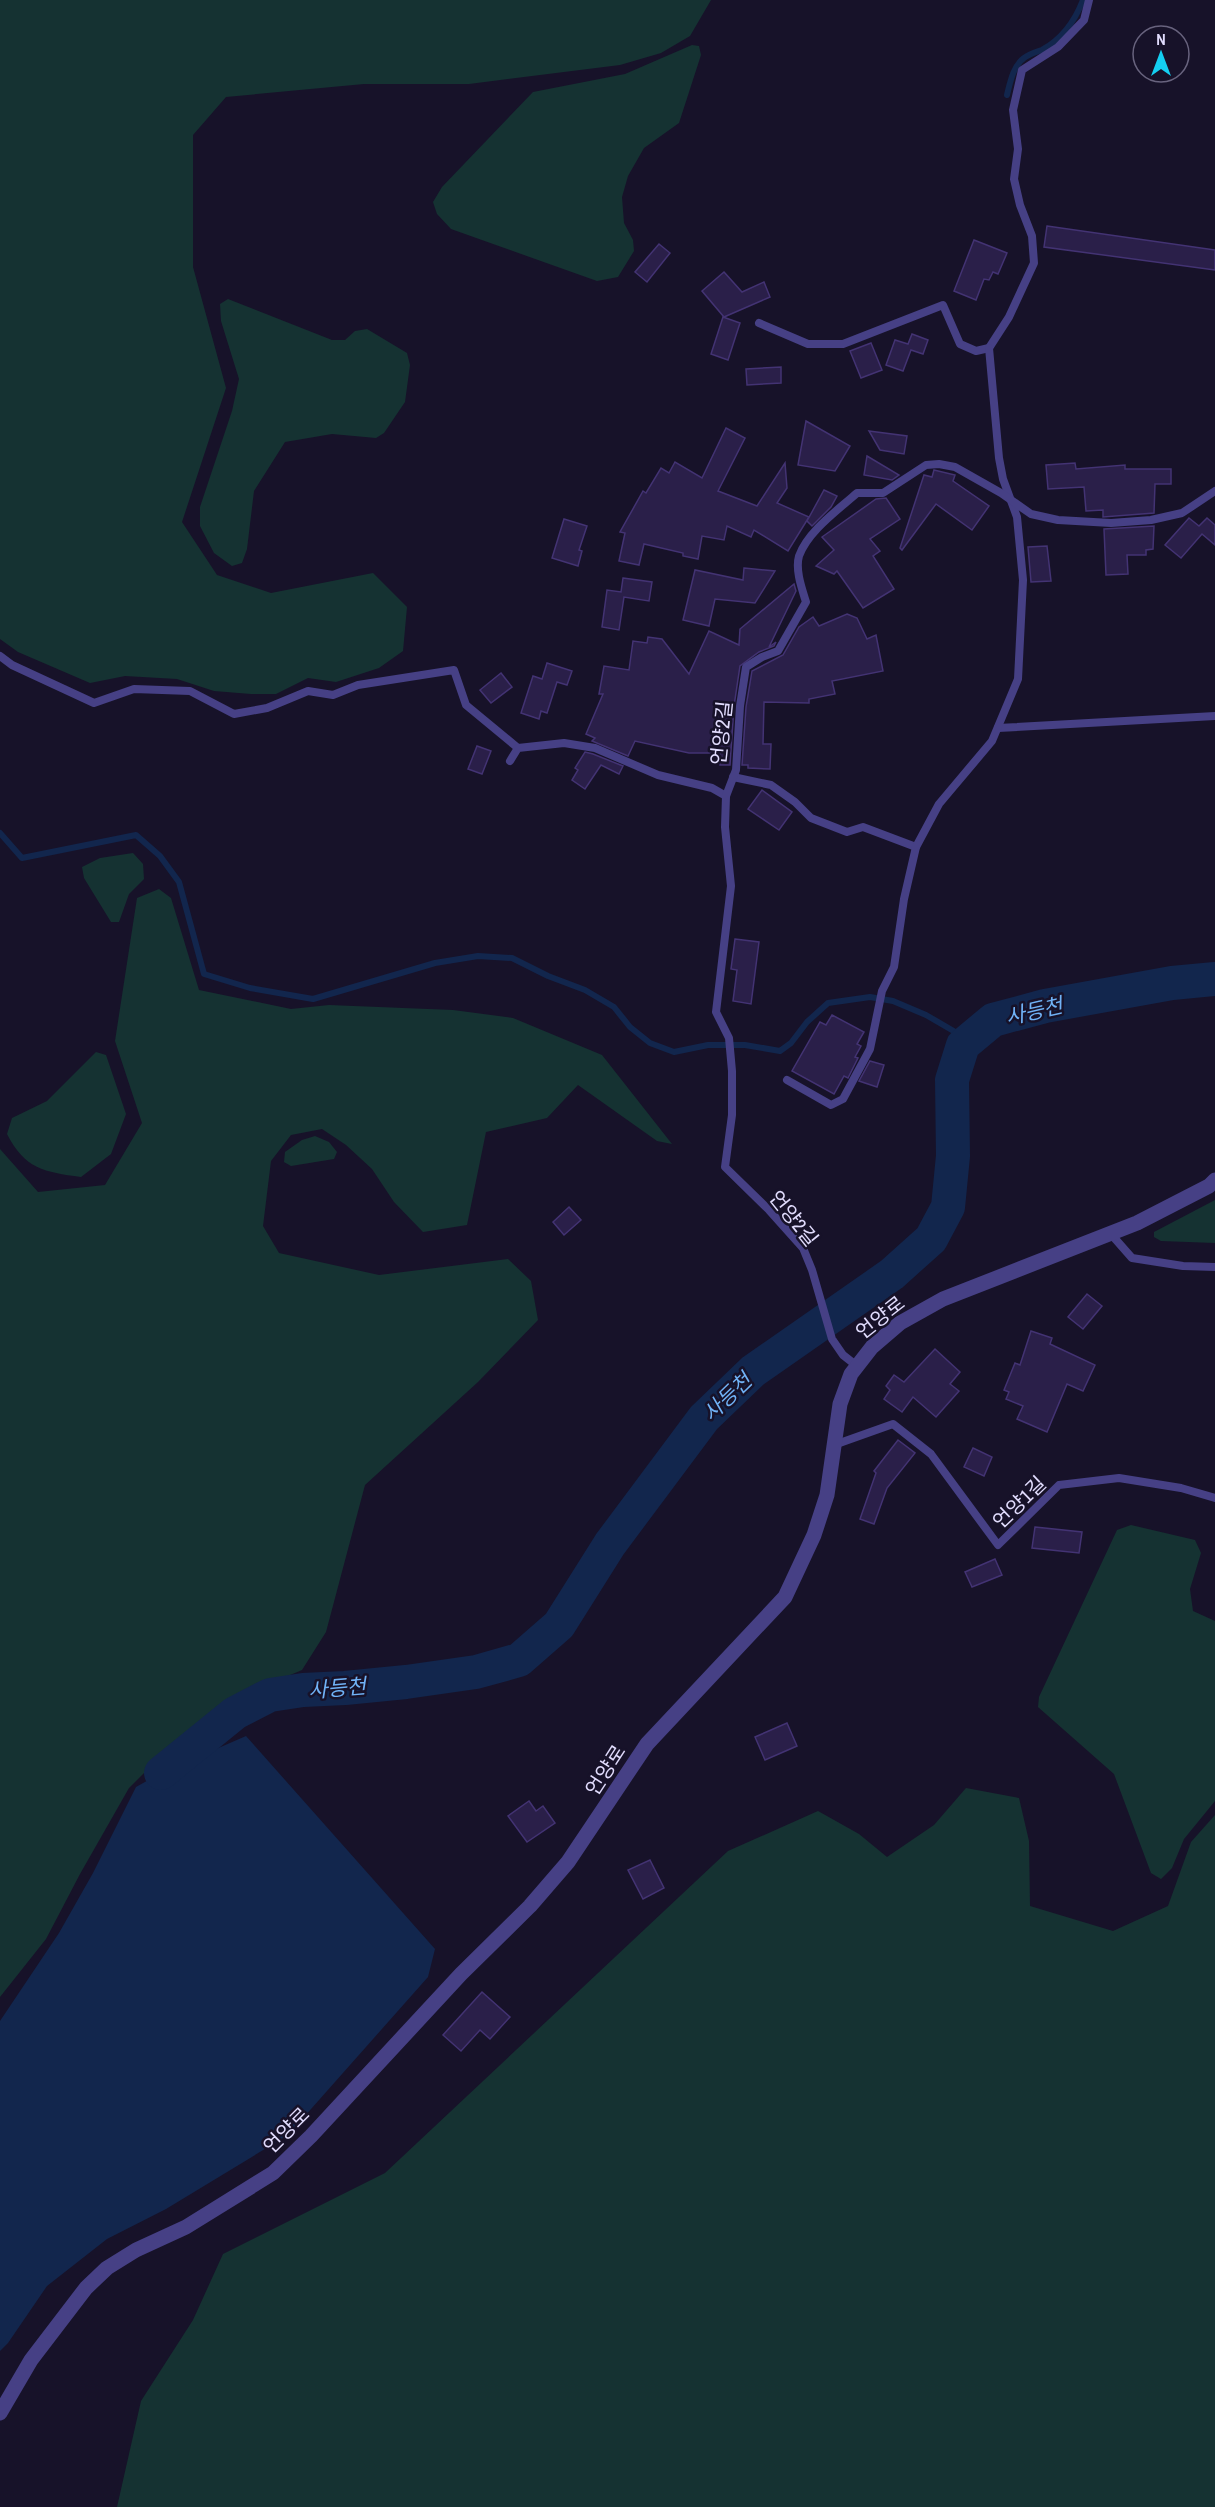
<svg xmlns="http://www.w3.org/2000/svg" width="1215" height="2507" viewBox="0 0 1215 2507" font-family="'Archivo Narrow','Noto Sans KR',sans-serif">
	<style>
		.green { fill: #153232 }
		.water { fill: #12264d }
		.lines { fill: none; stroke-linecap: round; stroke-linejoin: round }
		.stream { stroke: #12264d; stroke-width: 6 }
		.river { stroke: #12264d; stroke-width: 34 }
		.building { fill: #2a1f49; stroke: #433373; stroke-width: 1.5 }
		.service { stroke: #464085; stroke-width: 8 }
		.tertiary { stroke: #464085; stroke-width: 15 }
		.labels { text-anchor: middle; dominant-baseline: central; stroke-width: 5; stroke-linejoin: round; paint-order: stroke }
		.street-label { font-size: 20px; fill: #e1dcfd; stroke: #171229 }
		.water-label { font-size: 21px; font-style: italic; fill: #70b2f6; stroke: #171229 }
	</style>
	<rect width="100%" height="100%" fill="#171229"/>
	<g class="green">
		<path d="M0,0H711L690,36L661,53L620,65L469,84H364L226,97L193,135V267L226,388L182,522L217,575L271,593L373,573L407,607L403,651L379,668L336,682L308,678L276,694H251L214,691L177,679L125,676L90,683L18,652L0,639Z"/>
		<path d="M692,45L699,46L701,55L679,123L644,148L628,176L622,197L624,223L633,240L634,251L618,277L597,281L451,229L437,214L433,202L442,187L533,92L625,74Z"/>
		<path d="M228,299L332,340H345L355,331L367,329L407,353L410,365L405,402L384,433L376,438L332,434L285,442L254,491L247,549L242,563L232,566L214,553L200,526V507L232,411L239,379L221,321L220,304Z"/>
		<path d="M133,853L143,864L144,879L129,894L119,922H111L84,878L82,867L100,858Z"/>
		<path d="M159,889L171,898L199,990L291,1009L329,1005L453,1010L513,1018L602,1055L672,1144L657,1141L578,1085L547,1118L486,1132L467,1225L423,1232L394,1202L372,1169L346,1145L322,1129L291,1135L271,1161L263,1226L279,1253L379,1275L508,1259L531,1281L538,1320L478,1382L365,1485L326,1632L302,1670L233,1699L152,1765L129,1788L80,1874L46,1939L0,1997V1149L38,1192L105,1185L142,1123L115,1041L137,898Z"/>
		<path d="M96,1052L106,1055L126,1114L111,1154L81,1177C44,1172 25,1169 7,1134L12,1118L47,1101Z"/>
		<path d="M315,1136L329,1142L337,1152L334,1159L291,1166L284,1162L285,1152L302,1140Z"/>
		<path d="M1215,1200V1243L1161,1241L1154,1237V1232Z"/>
		<path d="M1131,1525L1195,1540L1201,1553L1190,1589L1193,1611L1215,1621V1801L1184,1839L1172,1868L1161,1879L1151,1873L1114,1774L1038,1707L1039,1697L1117,1530Z"/>
		<path d="M966,1788L1019,1798L1029,1841L1030,1906L1113,1931L1168,1906L1191,1842L1215,1815V2507H117L141,2401L193,2320L223,2254L385,2173L728,1851L818,1811L859,1834L887,1857L934,1825Z"/>
	</g>
	<path class="water" d="M246,1736L435,1949L428,1977L288,2135L166,2209L107,2239L47,2286L8,2343L0,2351V2021L59,1933L93,1873L136,1787L161,1773Z"/>
	<g class="lines">
		<g class="stream">
			<path d="M1007,95C1010,83 1013,66 1024,58C1029,54 1036,52 1042,50C1062,39 1075,21 1083,0"/>
			<path d="M0,833L22,858L136,835L160,856L179,882L204,974L250,988L313,999L435,963L478,956L512,958L548,976L585,990L614,1007L630,1027L650,1043L674,1052L708,1045H745L780,1051L791,1043L807,1022L828,1003L870,997L893,1001L926,1015L969,1040"/>
		</g>
		<path class="river" d="M161,1773L235,1713L270,1695L303,1690L345,1688L406,1682L476,1672L519,1660L559,1625L610,1544L704,1418L753,1371L892,1274L931,1239L948,1207L953,1156L952,1080L963,1045L993,1020L1045,1006L1172,983L1215,979"/>
	</g>
	<g class="building">
		<path d="M1047,226L1215,250V270L1044,247Z"/>
		<path d="M974,240L1007,253L998,274L993,272L989,280L984,279L976,300L954,291Z"/>
		<path d="M659,244L670,253L647,282L635,272Z"/>
		<path d="M724,272L742,292L764,282L770,297L724,317L702,291Z"/>
		<path d="M723,317L740,323L728,360L711,354Z"/>
		<path d="M912,334L928,340L923,354L911,350L903,371L886,365L895,340L908,344Z"/>
		<path d="M871,343L882,370L861,378L850,351Z"/>
		<path d="M781,367V383L747,385L746,369Z"/>
		<path d="M806,421L850,446L835,471L798,465Z"/>
		<path d="M726,428L745,438L718,491L757,506L785,463L787,488L777,503L809,517L788,551L754,530L751,537L727,526L724,540L702,536L698,559L683,556V553L644,544L639,565L619,561L625,533L620,532L643,491L646,493L661,468L669,473L675,462L702,478Z"/>
		<path d="M869,431L907,436L904,454L880,450Z"/>
		<path d="M867,456L899,475L892,480L864,475Z"/>
		<path d="M1075,463L1076,469L1125,465V469H1171V484H1155L1154,513L1103,517V510L1086,511L1084,487L1048,489L1046,465Z"/>
		<path d="M934,470L955,475L953,481L989,506L972,530L936,504L902,550L900,548L924,475L932,477Z"/>
		<path d="M824,490L837,496L831,507L812,526L807,521Z"/>
		<path d="M886,498L900,519L870,539L880,551L873,556L894,589L863,608L837,571L834,574L816,566L834,550L822,537L876,499Z"/>
		<path d="M1189,518L1199,526L1207,518L1215,525V545L1202,534L1181,558L1165,545Z"/>
		<path d="M564,519L587,526L579,550L582,551L578,566L552,558Z"/>
		<path d="M1154,526L1153,549L1146,550V555H1127L1128,574L1106,575L1104,529Z"/>
		<path d="M1047,546L1051,581L1031,582L1028,547Z"/>
		<path d="M744,568L775,571L755,603L715,599L709,626L683,620L695,570L743,580Z"/>
		<path d="M623,578L652,582L649,601L624,597L619,630L602,627L607,590L621,592Z"/>
		<path d="M794,584L796,591L769,647L776,642L774,646L759,652L740,666L734,706L730,765H720V753H689L635,741L628,756L592,741L595,738L586,734L603,694H599L604,666L629,670L633,641L647,643L648,637L662,639L689,674L709,631L739,645L740,629Z"/>
		<path d="M847,614L857,618L867,639L876,635L883,671L832,681L835,694L809,699V703L764,702L763,744H771L770,769L748,768V765H742L746,707L752,671L783,655L799,627L813,617L819,626Z"/>
		<path d="M547,663L572,671L567,685L557,682L547,713L541,711L539,719L521,713L533,676L542,679Z"/>
		<path d="M501,673L512,687L491,703L480,690Z"/>
		<path d="M477,746L491,751L482,774L468,769Z"/>
		<path d="M585,752L593,754L623,766L619,774L601,765L585,789L572,780L578,770L575,768Z"/>
		<path d="M762,790L792,812L779,830L748,809Z"/>
		<path d="M735,939L759,942L751,1004L733,1001L737,970L731,969Z"/>
		<path d="M832,1015L864,1032L857,1044L861,1046L855,1057L858,1058L848,1078L844,1076L834,1094L792,1071L820,1022L826,1025Z"/>
		<path d="M870,1061L884,1065L877,1087L859,1081Z"/>
		<path d="M569,1207L581,1220L564,1235L553,1222Z"/>
		<path d="M1087,1294L1102,1306L1083,1329L1068,1317Z"/>
		<path d="M1031,1331L1052,1338L1050,1344L1095,1365L1083,1391L1067,1384L1047,1432L1017,1419L1023,1406L1006,1399L1009,1392L1004,1390L1015,1363L1020,1365Z"/>
		<path d="M935,1349L960,1372L950,1384L959,1391L936,1417L913,1397L902,1412L884,1399L890,1390L886,1386L894,1375L904,1382Z"/>
		<path d="M898,1440L915,1453L887,1488L874,1524L860,1519L876,1473L874,1471Z"/>
		<path d="M973,1448L992,1457L984,1476L964,1467Z"/>
		<path d="M1035,1527L1082,1532L1079,1553L1032,1548Z"/>
		<path d="M995,1559L1002,1575L972,1587L965,1572Z"/>
		<path d="M787,1723L797,1746L765,1760L755,1737Z"/>
		<path d="M529,1801L536,1811L543,1806L555,1823L527,1842L508,1816Z"/>
		<path d="M650,1860L664,1888L643,1899L628,1870Z"/>
		<path d="M482,1992L510,2017L490,2039L480,2030L461,2051L443,2035Z"/>
	</g>
	<g class="lines">
		<g class="service">
			<path d="M759,323L808,344H843L943,305L960,344L976,351L989,348L1009,317L1034,263L1032,236L1020,205L1014,179L1018,149L1013,110L1022,70L1058,47L1084,20L1089,0"/>
			<path d="M0,656L12,665L94,703L134,689L190,691L234,714L267,708L308,691L333,695L358,685L454,670L466,705L518,748"/>
			<path d="M998,728L1215,716"/>
			<path d="M510,761L518,748L564,743L595,748L658,775L712,788L726,796"/>
			<path d="M733,777L771,785L795,802L811,818L847,832L863,827L916,847"/>
			<path d="M787,1080L831,1105L843,1099L870,1049L882,991L894,967L904,899L916,847L939,804L992,741L1018,679L1023,580L1017,517L1003,479L999,458L989,348"/>
			<path d="M1110,1233L1132,1258L1183,1266L1215,1267"/>
			<path d="M857,1366L843,1355L832,1339L812,1270L803,1248L769,1210L725,1167L732,1115V1071L729,1038L716,1012L731,886L725,827L726,796L736,770L740,706L746,667L762,657L778,651L806,602C802,589 795,570 799,556C808,531 838,510 857,493H883L926,465L939,464L955,467L1001,493L1031,514L1058,520L1111,523L1151,520L1182,513L1215,491"/>
			<path d="M834,1445L893,1424L931,1454L998,1545L1059,1485L1119,1478L1181,1488L1215,1498"/>
		</g>
		<path class="tertiary" d="M0,2413L31,2360L86,2288L107,2268L136,2250L186,2227L273,2173L311,2136L461,1974L530,1906L568,1862L647,1744L785,1597L814,1535L827,1495L840,1404L851,1374L872,1347L900,1323L943,1299L1137,1223L1209,1186L1215,1180"/>
	</g>
	<g class="labels">
		<g class="street-label">
			<text transform="translate(721 733) rotate(-84)">언양2길</text>
			<text transform="translate(794 1218) rotate(51)">언양2길</text>
			<text transform="translate(880 1317) rotate(-38)">언양로</text>
			<text transform="translate(1019 1502) rotate(-44)">언양1길</text>
			<text transform="translate(605 1770) rotate(-57)">언양로</text>
			<text transform="translate(286 2130) rotate(-45)">언양로</text>
		</g>
		<g class="water-label">
			<text transform="translate(1034 1011) rotate(-13)">사등천</text>
			<text transform="translate(727 1397) rotate(-44)">사등천</text>
			<text transform="translate(337 1688) rotate(-5)">사등천</text>
		</g>
	</g>
	<g transform="translate(1161 54)"><circle r="28" fill="#171229" stroke="#68637e" stroke-width="1.5"/>
	<path d="M0-4.5L10 22L0 15L-10 22Z" fill="#14cff1"/>
	<text y="-9" font-size="16" font-weight="bold" text-anchor="middle" fill="#e1dcfd">N</text>
	</g>
</svg>
